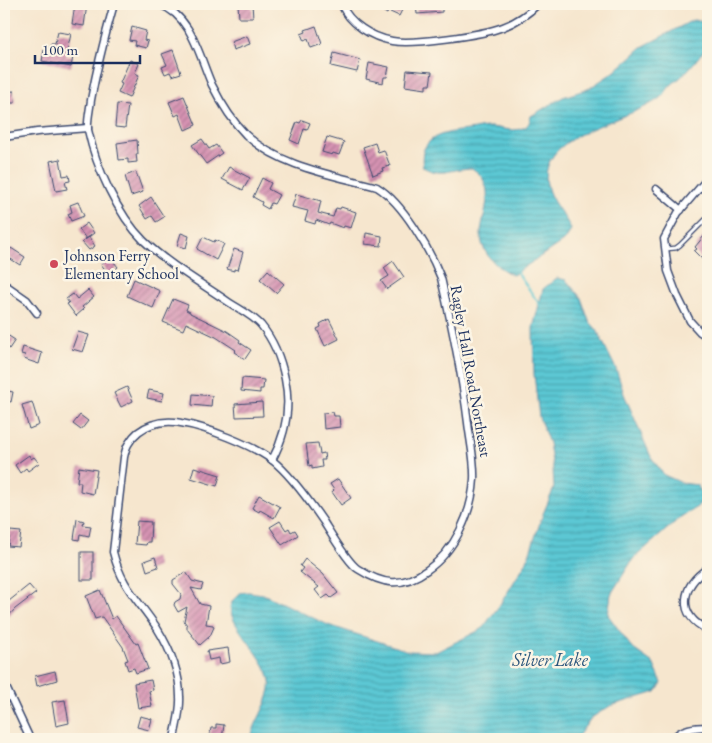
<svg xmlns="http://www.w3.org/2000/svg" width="712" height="743" viewBox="0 0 712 743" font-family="'EB Garamond',serif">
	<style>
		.water { fill: url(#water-rules); stroke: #3c7c99 }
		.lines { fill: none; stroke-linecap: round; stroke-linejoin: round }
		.stream { stroke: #5cc8d4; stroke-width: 2 }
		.building { fill: url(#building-hatch) }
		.service-casing { stroke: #3c4a6f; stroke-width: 5.5 }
		.minor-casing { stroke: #3c4a6f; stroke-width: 9 }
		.service { stroke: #fff; stroke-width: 3 }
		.minor { stroke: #fff; stroke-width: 6 }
		.poi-dot { fill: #d1495b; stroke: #fcf5e5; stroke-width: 2 }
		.labels { text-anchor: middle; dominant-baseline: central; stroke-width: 5; stroke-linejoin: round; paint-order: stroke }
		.poi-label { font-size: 16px; fill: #1b2f5e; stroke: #fcf5e5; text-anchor: start }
		.street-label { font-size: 16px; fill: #1b2f5e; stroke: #fcf5e5 }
		.water-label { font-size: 18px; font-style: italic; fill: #2b557c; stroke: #fcf5e5 }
	</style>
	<defs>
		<pattern id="water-rules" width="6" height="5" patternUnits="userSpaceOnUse" patternTransform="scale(1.25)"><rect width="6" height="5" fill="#5cc8d4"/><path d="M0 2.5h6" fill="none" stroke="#4ba3af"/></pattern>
		<pattern id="building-hatch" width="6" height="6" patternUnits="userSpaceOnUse" patternTransform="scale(1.25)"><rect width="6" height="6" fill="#d693b2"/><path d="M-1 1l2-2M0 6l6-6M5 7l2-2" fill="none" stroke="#ad7894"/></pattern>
	</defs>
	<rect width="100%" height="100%" fill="#fcf5e5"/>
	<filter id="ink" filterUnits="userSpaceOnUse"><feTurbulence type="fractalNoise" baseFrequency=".02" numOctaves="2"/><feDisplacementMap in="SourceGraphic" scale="10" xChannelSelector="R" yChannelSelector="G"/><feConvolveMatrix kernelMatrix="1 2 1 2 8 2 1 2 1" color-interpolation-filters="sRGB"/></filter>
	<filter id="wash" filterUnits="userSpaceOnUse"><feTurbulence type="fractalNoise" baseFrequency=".0096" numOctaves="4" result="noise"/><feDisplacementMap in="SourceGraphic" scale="20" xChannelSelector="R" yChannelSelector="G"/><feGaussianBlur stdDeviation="1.12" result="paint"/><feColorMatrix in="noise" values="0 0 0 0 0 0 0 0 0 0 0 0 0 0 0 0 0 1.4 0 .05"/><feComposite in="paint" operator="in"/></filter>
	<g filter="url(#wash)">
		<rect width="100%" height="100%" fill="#f6e6ce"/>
		<g class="water">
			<path d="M693,20L708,22V47C699,55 694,64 685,73C681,78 675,81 671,85C667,89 665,94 661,97C630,123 528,132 549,192C554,205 565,216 571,229L566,239L513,275C497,268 480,253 481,233C482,215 493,197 483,179C481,175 476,171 472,168C452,168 442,178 423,167C417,135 447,132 469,130C476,129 482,127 489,127C499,127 512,133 523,128C529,126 530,121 531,116L563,97L588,89L614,72L642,47Z"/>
			<path d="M557,278L566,280L581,298L589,321L597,330L616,369L624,394L651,457L664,475L682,483L697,485L705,498L697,507L682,516L633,559L611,594L608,615L632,648L653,663L662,683L656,692L610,706L591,718L576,739H251C254,722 267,707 270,689C274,666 241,638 233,618C231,615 231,610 230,607L233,600L240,593L248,592L263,594L328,625L408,651L436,652L482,629L499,606L527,561L543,514L554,488L553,468L549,443L539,417L534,374L533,328L543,289Z"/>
		</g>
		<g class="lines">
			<path class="stream" d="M517,272L540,305"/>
		</g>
		<g id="blocks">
			<g class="building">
				<path d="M75,4H87L84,26L72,24Z"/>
				<path d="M238,4H252L253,18H239Z"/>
				<path d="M373,4H405L399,16L388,11L387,14L381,10L382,8Z"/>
				<path d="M416,4H442V12L417,14Z"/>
				<path d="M316,26L322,44L311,48L308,39L304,41L301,34L306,32L305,30Z"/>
				<path d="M132,27L146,31L144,40L148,41L146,48L134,45L135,41L129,40Z"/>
				<path d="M58,32L71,34L66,56L73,57L71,67L42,61L44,50L49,51L51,44H55Z"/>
				<path d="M247,36L250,44L233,50L231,42Z"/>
				<path d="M173,50L181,73L172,76L170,72L165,74L162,67L167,65L162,54Z"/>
				<path d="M334,53L360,60L357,72L331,66Z"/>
				<path d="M130,60L139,64L135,73L139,75L129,98L118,93L122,84L120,83Z"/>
				<path d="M369,63L389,67L387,77H384L383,83L366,79Z"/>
				<path d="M407,70L432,72L430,85H426V89L405,86Z"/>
				<path d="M14,91L15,103H4V92Z"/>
				<path d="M184,96L196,125L185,130L179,114L175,116L169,102Z"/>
				<path d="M117,104L128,105L125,128L115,127Z"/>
				<path d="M302,120L310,123L307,130L304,129L299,144L290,140L297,122L300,123Z"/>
				<path d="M327,137L344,142L339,155L333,153L332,155L322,152Z"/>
				<path d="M202,139L209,149L216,145L222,153L206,164L192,145Z"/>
				<path d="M137,140L138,154H136L137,162L128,163V159L119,160L117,143Z"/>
				<path d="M375,143L378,152L384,150L390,166L382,168L383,171L373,175L363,147Z"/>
				<path d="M60,159L63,176L69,175L70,181L65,182L67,189L56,191L50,161Z"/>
				<path d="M229,167L250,178L243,190L222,179Z"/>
				<path d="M136,172L143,192L131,196L125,176Z"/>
				<path d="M262,178L271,183L268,189L279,195L274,204L271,203L268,209L261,205L262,202L253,197Z"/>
				<path d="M296,194L321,201L318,213L333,217L336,208L340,209L341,207L356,212L351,228L344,226L343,228L330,223L329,225L316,220L315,224L305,221L308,211L292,207Z"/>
				<path d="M151,197L164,217L156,222L152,216L147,219L139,206Z"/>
				<path d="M78,202L84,216L71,221L68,214L72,212L70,205Z"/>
				<path d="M87,223L94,233L86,239L79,229Z"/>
				<path d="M708,231V265L694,251L697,249L695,247Z"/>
				<path d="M181,233L189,236L186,248L177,246Z"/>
				<path d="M366,233L382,236L381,246L365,244Z"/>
				<path d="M89,237L95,246L89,250L82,242Z"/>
				<path d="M203,237L214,242L215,240L224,244L216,260L197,249Z"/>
				<path d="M11,248L25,257L20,265L6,256Z"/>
				<path d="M234,249L243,252L238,270L234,269V271L227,269Z"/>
				<path d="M110,257L118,267L109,275L101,264Z"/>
				<path d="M393,261L404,277L387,289L381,281L389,276L384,268Z"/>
				<path d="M268,270L284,284L276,293L260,279Z"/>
				<path d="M134,279L160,291L153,308L127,296Z"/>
				<path d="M88,290L94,297L82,307L84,309L76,316L67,304L69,303L66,299L73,294L77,299Z"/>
				<path d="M173,299L188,305L186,310L190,312V313L227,331L240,340L239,342L251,350L245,359L234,352L236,350L216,337L186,323L183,330L163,322Z"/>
				<path d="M329,319L339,339L325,346L317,329L321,327L320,324Z"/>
				<path d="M78,332L89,335L83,352L72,349Z"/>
				<path d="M4,333L15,340L9,349L4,345Z"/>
				<path d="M23,347L42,353L39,364L24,359L25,355L21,354Z"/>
				<path d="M242,378L264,380L263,389H260V393L241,391Z"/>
				<path d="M127,387L133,401L121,407L114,393Z"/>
				<path d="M4,390L13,392L11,402L4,400Z"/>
				<path d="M149,390L164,393L162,401L147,398Z"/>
				<path d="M193,394L212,396L211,407L192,405Z"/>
				<path d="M32,402L39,425L29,429L22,405Z"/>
				<path d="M262,402L263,416L236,417L235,404Z"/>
				<path d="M333,412L334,416H339L340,427L324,429L323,413Z"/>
				<path d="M80,415L88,421L81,430L73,424Z"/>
				<path d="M318,443L320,454L324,453L325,460H321L322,467L312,469V465L309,466L306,444Z"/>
				<path d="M29,455L31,459L34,457L39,463L28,471L26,468L20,473L15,465Z"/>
				<path d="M79,467L97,470L93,494L80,491L81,482H77Z"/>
				<path d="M194,467L220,475L217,486L191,478Z"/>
				<path d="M338,479L351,498L341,505L332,492L334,490L330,484Z"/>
				<path d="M259,495L280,507L274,518L260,510L259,512L252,508Z"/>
				<path d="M77,519L84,521L83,525L91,526L89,536L80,534L79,540L74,539Z"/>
				<path d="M137,521L151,522L150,542H147L146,545L135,544Z"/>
				<path d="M280,521L286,530L289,528L291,532L295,530L298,535L282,545L270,527Z"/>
				<path d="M10,531L21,532L19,547L8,546Z"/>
				<rect x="81" y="552" width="12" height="28"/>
				<path d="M155,557L158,567L147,571L144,561Z"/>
				<path d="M305,559L323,574L338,593L331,598L328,595L322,599L315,590L319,587L300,572L303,568L300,566Z"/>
				<path d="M186,572L192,581L203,584L201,590L191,588L200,604L209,606L206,624L213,625L214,627L210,636L200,645L187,629V625L184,621L187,607L178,612L174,605L175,602L180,599L181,594L173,584V580Z"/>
				<path d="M29,585L36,593L15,609L4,621V605Z"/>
				<path d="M100,590L112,619L116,616L136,644L138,643L148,669L136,673L134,668L128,670L125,661L128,660L123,647L102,617L95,619L86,596Z"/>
				<path d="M228,648L230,662L220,664L219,658L209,660L207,651Z"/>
				<path d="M55,671L57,680L37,686L35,676Z"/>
				<path d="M151,680L153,690L149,691L152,706L138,708L134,683Z"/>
				<path d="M65,700L69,723L56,726L52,702Z"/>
				<path d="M140,716L152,719L149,730L137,727Z"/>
				<path d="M216,724L224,725L222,739H209L211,728H216Z"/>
			</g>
		</g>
	</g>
	<g filter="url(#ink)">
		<use href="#blocks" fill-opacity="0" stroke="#3c4a6f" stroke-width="1"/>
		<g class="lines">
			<defs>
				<g id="service">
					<path d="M704,184L708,191"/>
					<path d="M665,249L676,248L680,245L708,217"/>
				</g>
				<g id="minor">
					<path d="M114,4C105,36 97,67 91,100C90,109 87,121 88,130C96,167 117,214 144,241C168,264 199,282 227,301C237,308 252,315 261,325C274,341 281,359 285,379C291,408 286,434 272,460"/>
					<path d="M159,4C192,16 199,56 212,85C221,103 232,121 246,135C280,167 334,175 377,187C403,203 430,250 441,278C452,326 462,374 468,423C470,441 475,461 474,479C472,513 455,551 427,570C402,588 383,585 358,569C348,563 330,532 323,521C310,502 290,474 272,460C252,445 206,427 181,423C162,419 139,425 129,443C126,447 125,453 124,457L113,552C122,588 138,599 157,628C170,649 180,673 180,697C181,711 176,726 174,739"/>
					<path d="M341,4C350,24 371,37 392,41C413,45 482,35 503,27C516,22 528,14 538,4"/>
					<path d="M4,137L37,132L88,128"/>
					<path d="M708,178L678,213L664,239L668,271L677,295L690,321L700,332L708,337"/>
					<path d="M656,189L681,210"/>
					<path d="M4,284L27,300L37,313"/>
					<path d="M708,568C681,586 676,615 708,630"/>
					<path d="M4,683L30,739"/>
					<path d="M673,739C680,728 696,727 708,727"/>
				</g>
			</defs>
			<use href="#service" class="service-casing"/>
			<use href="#minor" class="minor-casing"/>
			<use href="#service" class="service"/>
			<use href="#minor" class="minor"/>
		</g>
	</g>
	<circle class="poi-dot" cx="54" cy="264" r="5"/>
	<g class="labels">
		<g class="poi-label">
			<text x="64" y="255">Johnson Ferry<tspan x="64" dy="18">Elementary School</tspan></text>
		</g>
		<g class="street-label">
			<text transform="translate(471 371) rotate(80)">Ragley Hall Road Northeast</text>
		</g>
		<g class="water-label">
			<text x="550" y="659">Silver Lake</text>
		</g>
	</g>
	<rect width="712" height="743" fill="none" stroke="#fcf5e5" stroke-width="20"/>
	<path d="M35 55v8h105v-8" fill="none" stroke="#1b2f5e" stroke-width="2.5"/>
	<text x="42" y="55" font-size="15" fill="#1b2f5e" stroke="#fcf5e5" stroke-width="4" paint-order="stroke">100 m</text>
</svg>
